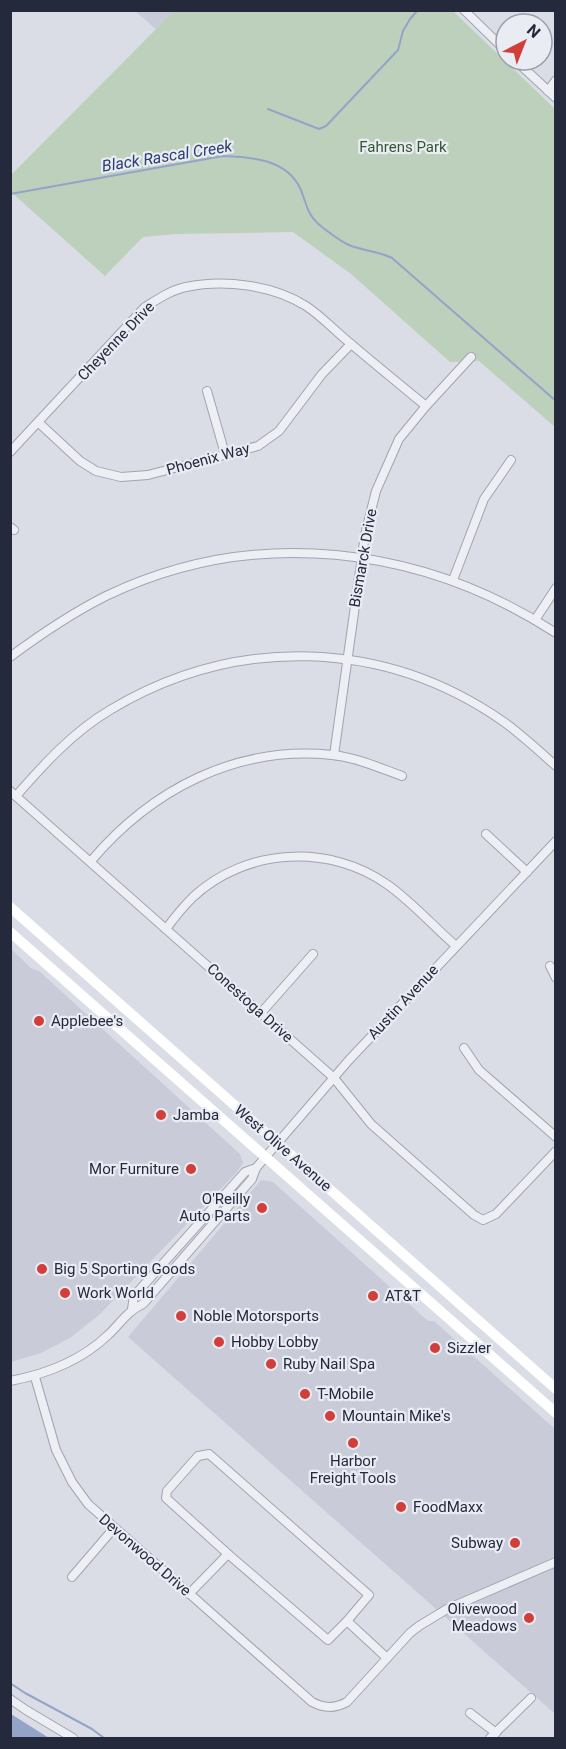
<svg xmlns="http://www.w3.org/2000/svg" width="566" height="1749" viewBox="0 0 566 1749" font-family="Roboto,sans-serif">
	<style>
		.built { fill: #c9ccd8 }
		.green { fill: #bdd0bc }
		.water { fill: #94a4c8 }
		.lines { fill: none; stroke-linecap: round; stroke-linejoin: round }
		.stream { stroke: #94a4c8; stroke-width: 2 }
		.minor-casing { stroke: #a1a3b0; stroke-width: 10 }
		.minor { stroke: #edeff4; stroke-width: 8 }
		.secondary { stroke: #fff; stroke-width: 10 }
		.poi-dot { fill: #d23e39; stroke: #eaecf4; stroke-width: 2 }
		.labels { text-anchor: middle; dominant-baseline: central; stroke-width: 4.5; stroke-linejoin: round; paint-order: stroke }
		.park-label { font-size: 15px; fill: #325831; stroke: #eaecf4 }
		.street-label { font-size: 15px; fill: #25293c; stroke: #eaecf4 }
		.poi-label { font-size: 15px; fill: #25293c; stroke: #eaecf4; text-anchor: start }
		.water-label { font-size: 16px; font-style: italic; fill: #2e4071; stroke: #eaecf4 }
	</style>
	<rect width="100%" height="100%" fill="#dbdde6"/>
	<g class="built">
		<path d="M135,11H174L157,30Z"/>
		<path d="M11,949L31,968L39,971L240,1154L243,1163L237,1172L99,1315L70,1338L41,1353L11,1362Z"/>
		<path d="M261,1180L273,1182L428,1321H434L555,1429V1714L128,1337Z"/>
	</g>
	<path class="green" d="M174,11H453L555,109V427L479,361L450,362L351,274L293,232L177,234L143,237L105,276L11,192V175Z"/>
	<path class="water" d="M10,1714H11L49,1738H11Z"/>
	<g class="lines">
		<g class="stream">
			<path d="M268,109L319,129L326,126L398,50L403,31L410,19L418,10"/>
			<path d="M10,194L223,156C251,157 286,159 300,188C307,203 306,215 322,227C330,233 340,241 349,245C363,251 378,251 392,258L556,401"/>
			<path d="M10,1683L25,1693L92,1729L104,1738"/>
		</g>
		<defs>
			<g id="minor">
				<path d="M464,10L506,51"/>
				<path d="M515,60L556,98"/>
				<path d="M548,91L556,80"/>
				<path d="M207,391L225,454"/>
				<path d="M39,423L80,461L96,471L121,477L148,475L258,446L279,431L322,374L351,344"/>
				<path d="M10,452L145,307C158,299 171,290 186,287C224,279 273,285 306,306C320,315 331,327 344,338C371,361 398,383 426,406"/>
				<path d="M10,527L14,530"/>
				<path d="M453,580L484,499L511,460"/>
				<path d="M535,620L556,588"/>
				<path d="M10,657C41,634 72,613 106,596C254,525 420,545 556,633"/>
				<path d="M334,755L365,535L376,491L399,439L426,406L471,357"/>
				<path d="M10,791L334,1078L371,1124L474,1215L483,1220L496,1214L556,1151"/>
				<path d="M16,796C44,764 73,732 110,710C235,635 384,638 504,722C522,735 539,751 556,766"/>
				<path d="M486,834L527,872"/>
				<path d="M91,861C151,790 236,745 332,755C355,757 380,768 402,776"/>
				<path d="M166,929C174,918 183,907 193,897C246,848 329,843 388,885C412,902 434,927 456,946"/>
				<path d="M550,966L556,978"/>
				<path d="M261,1013L313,954"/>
				<path d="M464,1048L479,1070L556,1137"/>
				<path d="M132,1309L134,1296L245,1172L256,1168"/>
				<path d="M35,1377L56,1450L72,1482L88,1504L312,1702C324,1708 334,1709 347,1702L410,1633L419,1626L447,1609L556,1562"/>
				<path d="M10,1381C47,1374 81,1361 108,1335C120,1324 127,1311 143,1304L252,1179L256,1168L349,1060L556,841"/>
				<path d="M228,1554L166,1498L167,1491L198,1456L209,1454L369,1595L347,1621"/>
				<path d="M72,1577L114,1528"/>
				<path d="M189,1594L228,1554L328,1640L347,1621L387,1658"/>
				<path d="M10,1699L26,1710L73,1738"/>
				<path d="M470,1713L496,1733"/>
				<path d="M490,1738L531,1698"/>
			</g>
		</defs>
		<use href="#minor" class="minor-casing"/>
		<use href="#minor" class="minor"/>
		<g class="secondary">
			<path d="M10,907L556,1389"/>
			<path d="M10,932L556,1413"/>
		</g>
	</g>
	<g class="poi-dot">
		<circle cx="39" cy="1021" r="6"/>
		<circle cx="161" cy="1115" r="6"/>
		<circle cx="191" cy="1169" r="6"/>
		<circle cx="262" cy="1208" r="6"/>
		<circle cx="42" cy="1269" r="6"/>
		<circle cx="65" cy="1293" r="6"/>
		<circle cx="373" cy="1296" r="6"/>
		<circle cx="181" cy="1316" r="6"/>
		<circle cx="219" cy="1342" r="6"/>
		<circle cx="435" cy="1348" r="6"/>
		<circle cx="271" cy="1364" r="6"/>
		<circle cx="305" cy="1394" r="6"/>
		<circle cx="330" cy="1416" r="6"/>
		<circle cx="353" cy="1443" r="6"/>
		<circle cx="401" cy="1507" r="6"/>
		<circle cx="515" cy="1543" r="6"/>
		<circle cx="529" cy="1618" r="6"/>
	</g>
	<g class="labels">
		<g class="park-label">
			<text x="403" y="147">Fahrens Park</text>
		</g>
		<g class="street-label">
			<text transform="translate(116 341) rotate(-46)">Cheyenne Drive</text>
			<text transform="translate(208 459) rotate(-15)">Phoenix Way</text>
			<text transform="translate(363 558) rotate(-80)">Bismarck Drive</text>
			<text transform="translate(403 1002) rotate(-47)">Austin Avenue</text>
			<text transform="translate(250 1003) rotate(42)">Conestoga Drive</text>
			<text transform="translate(283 1148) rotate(41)">West Olive Avenue</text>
			<text transform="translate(145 1555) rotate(41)">Devonwood Drive</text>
		</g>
		<g class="poi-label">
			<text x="51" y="1021">Applebee's</text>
			<text x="173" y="1115">Jamba</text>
			<text x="179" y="1169" text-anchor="end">Mor Furniture</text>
			<text x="250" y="1199" text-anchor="end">O'Reilly<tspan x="250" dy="17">Auto Parts</tspan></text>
			<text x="54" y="1269">Big 5 Sporting Goods</text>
			<text x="77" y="1293">Work World</text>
			<text x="385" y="1296">AT&amp;T</text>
			<text x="193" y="1316">Noble Motorsports</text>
			<text x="231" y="1342">Hobby Lobby</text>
			<text x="447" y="1348">Sizzler</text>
			<text x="283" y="1364">Ruby Nail Spa</text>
			<text x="317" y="1394">T-Mobile</text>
			<text x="342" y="1416">Mountain Mike's</text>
			<text x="353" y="1461" text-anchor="middle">Harbor<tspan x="353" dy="17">Freight Tools</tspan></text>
			<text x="413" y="1507">FoodMaxx</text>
			<text x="503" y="1543" text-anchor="end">Subway</text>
			<text x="517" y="1609" text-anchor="end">Olivewood<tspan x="517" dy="17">Meadows</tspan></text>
		</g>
		<g class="water-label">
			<text transform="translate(167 156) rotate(-9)">Black Rascal Creek</text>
		</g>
	</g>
	<rect width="566" height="1749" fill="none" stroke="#25293c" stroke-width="24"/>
	<g transform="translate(524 42) rotate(42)"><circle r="28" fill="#eaecf4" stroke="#9b9eaa" stroke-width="1.5"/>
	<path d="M0-4.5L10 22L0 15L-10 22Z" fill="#d23e39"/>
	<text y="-9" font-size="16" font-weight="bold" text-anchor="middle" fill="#25293c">N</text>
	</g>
</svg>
